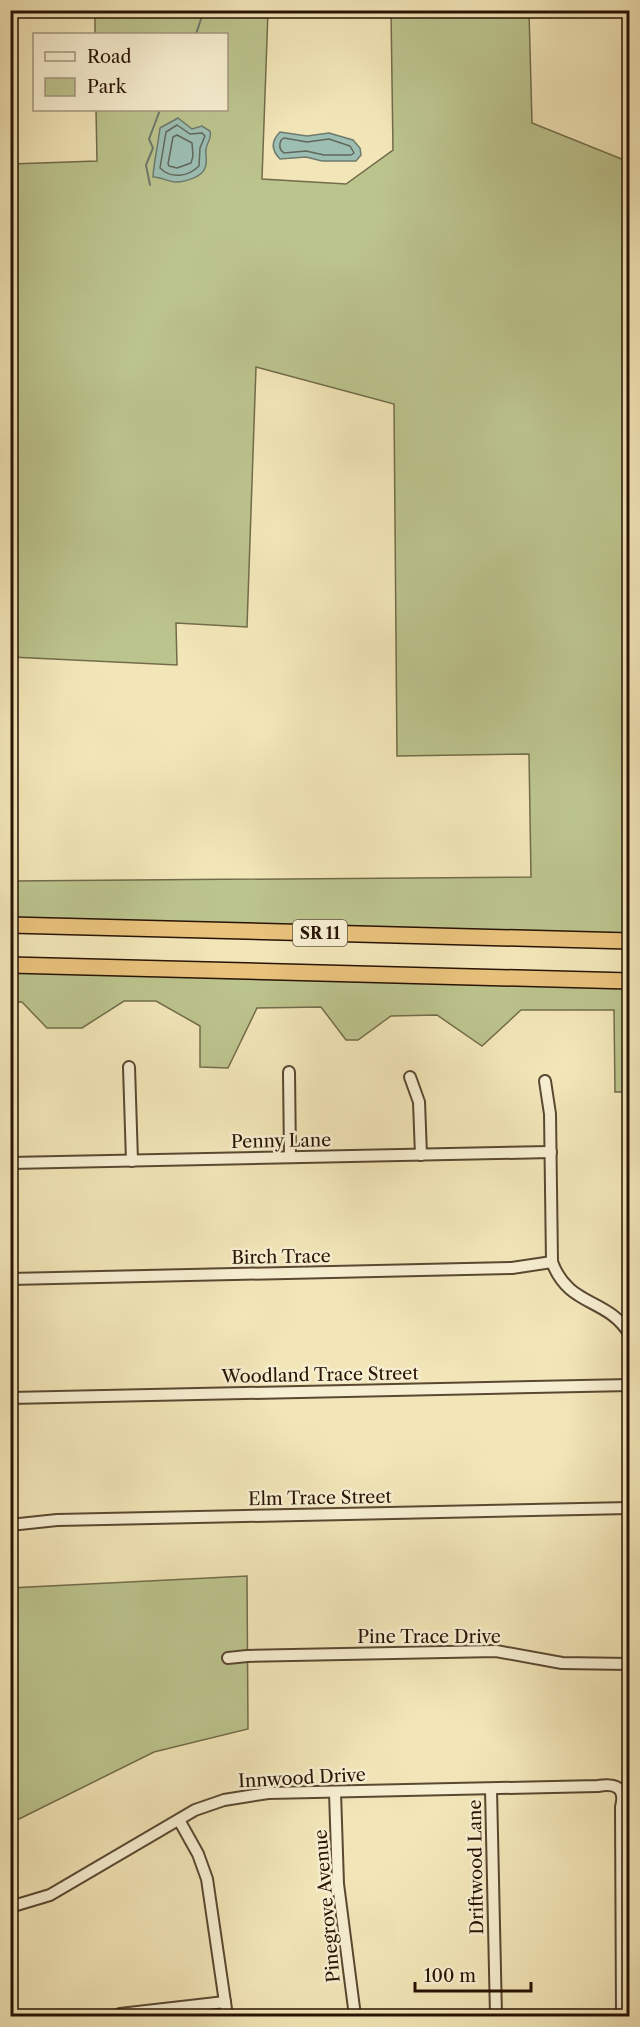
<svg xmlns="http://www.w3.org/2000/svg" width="640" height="2027" viewBox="0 0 640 2027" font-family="'Libre Caslon Text',serif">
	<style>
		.green { fill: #bcc48e; stroke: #726c4a; stroke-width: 1.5 }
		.water { fill: #9cbeb3; stroke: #6e7a6d; stroke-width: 1.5 }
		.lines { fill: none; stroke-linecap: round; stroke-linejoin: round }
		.shore { stroke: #62685c; stroke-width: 1.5 }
		.stream { stroke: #6e7a6d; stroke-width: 2 }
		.minor-casing { stroke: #5a4832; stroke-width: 14 }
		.highway-casing { stroke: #281305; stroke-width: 18 }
		.minor { stroke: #f7efd1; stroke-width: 10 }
		.highway { stroke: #e9c37c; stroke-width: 15 }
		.labels { text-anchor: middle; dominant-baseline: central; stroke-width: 5; stroke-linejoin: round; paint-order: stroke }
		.shield { fill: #f7efd1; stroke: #665542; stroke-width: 1.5 }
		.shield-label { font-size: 16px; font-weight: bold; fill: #281305 }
		.street-label { font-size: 18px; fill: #281305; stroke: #f7efd1 }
	</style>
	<rect width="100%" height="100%" fill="#f2e6b8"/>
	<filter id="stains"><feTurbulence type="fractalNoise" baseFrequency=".00333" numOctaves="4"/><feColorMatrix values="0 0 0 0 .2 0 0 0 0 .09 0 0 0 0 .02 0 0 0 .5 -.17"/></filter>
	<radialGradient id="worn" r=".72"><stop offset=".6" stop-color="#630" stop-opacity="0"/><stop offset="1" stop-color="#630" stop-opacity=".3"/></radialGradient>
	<g class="green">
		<path d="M95,11H268L262,179L346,184L393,150L391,11H529L532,123L629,162V941L11,925V881L531,877L529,754L397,756L394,404L256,367L247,627L176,623L177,665L11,657V164L97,161L96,110H226V34H95Z"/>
		<path d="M11,965L629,981V1092H615L614,1010H521L482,1046L437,1015L391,1016L358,1040H346L321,1007L257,1008L228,1068L200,1067V1026L156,1001H124L82,1028H47L22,1002H11Z"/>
		<path d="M247,1576L248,1729L154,1752L11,1823L10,1588Z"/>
	</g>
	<g class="water">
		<path d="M178,118L192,129L202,126L210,131C212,140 207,141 206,149C205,155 208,161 205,168C202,177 185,182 176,182C168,182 162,177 153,177C154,161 158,145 160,128Z"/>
		<path d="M280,132L307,136L329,133L353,140L360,148L361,155L356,161H322L306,157L280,159C271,150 271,141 280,132Z"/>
	</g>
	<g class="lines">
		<g class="shore">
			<path d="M177,125L190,134L202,133L205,136L200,148L199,166C188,177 171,179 160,168L166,132Z"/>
			<path d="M177,135L192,143L193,156L191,163L177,168L169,166L168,164L173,137Z"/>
			<path d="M284,138L307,142L329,139L350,146L354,153L351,155H324L306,151L284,153C279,150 279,145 281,140Z"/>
		</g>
		<g class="stream">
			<path d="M196,34L204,10"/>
			<path d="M150,185L146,165L153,148L149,139L160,110"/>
		</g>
		<defs>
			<g id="minor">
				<path d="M129,1067L132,1161"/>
				<path d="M289,1072L290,1157"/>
				<path d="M410,1077L419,1102L421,1155"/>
				<path d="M545,1081L550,1114L552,1262C569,1308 608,1297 630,1335"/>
				<path d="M10,1163L551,1152"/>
				<path d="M10,1279L512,1268L552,1262"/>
				<path d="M10,1398L630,1385"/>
				<path d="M10,1525L57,1520L630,1508"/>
				<path d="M228,1658L247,1656L496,1651L562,1663L630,1664"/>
				<path d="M491,1789L496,2016"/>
				<path d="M335,1792L338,1884L355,2016"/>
				<path d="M179,1820L198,1854L207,1879L227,2016"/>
				<path d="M10,1907L50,1895L195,1810L224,1800L268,1793L598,1786C615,1783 626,1787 621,1807L622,2016"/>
				<path d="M120,2014L225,2002"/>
			</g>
			<g id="highway">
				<path d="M10,925L630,941"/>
				<path d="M10,965L630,981"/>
			</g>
		</defs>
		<use href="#minor" class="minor-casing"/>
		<use href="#highway" class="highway-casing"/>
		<use href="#minor" class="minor"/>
		<use href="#highway" class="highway"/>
	</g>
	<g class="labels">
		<rect class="shield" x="293" y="920" width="54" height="26" rx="4.5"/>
		<g class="shield-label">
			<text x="320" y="933">SR 11</text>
		</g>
		<g class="street-label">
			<text transform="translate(281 1141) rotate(-1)">Penny Lane</text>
			<text transform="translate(281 1257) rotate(-1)">Birch Trace</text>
			<text transform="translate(320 1375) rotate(-1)">Woodland Trace Street</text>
			<text transform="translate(320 1498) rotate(-1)">Elm Trace Street</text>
			<text x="429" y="1637">Pine Trace Drive</text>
			<text transform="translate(302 1778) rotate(-3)">Innwood Drive</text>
			<text transform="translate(476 1867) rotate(-91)">Driftwood Lane</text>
			<text transform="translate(327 1906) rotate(-95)">Pinegrove Avenue</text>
		</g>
	</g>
	<rect width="640" height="2027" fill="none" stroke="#f2e6b8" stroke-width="36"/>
	<rect x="12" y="12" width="616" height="2003" fill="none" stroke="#281305" stroke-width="3"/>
	<rect x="18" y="18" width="604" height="1991" fill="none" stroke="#281305" stroke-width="1.5"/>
	<rect x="33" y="33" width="195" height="78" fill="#f7efd1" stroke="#a4977f" stroke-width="1.5"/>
	<rect x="45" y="52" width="30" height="9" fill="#f7efd1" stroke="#a4977f" stroke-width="1.5"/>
	<text x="87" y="63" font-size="18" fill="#281305">Road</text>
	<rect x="45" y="78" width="30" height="18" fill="#bcc48e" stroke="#a4977f" stroke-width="1.5"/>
	<text x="87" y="93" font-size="18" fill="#281305">Park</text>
	<path d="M415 1982v9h116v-9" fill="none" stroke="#281305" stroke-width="3"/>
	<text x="424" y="1982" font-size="18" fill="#281305" stroke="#f7efd1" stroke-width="4.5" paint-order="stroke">100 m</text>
	<rect width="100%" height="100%" filter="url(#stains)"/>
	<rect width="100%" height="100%" fill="url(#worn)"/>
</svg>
